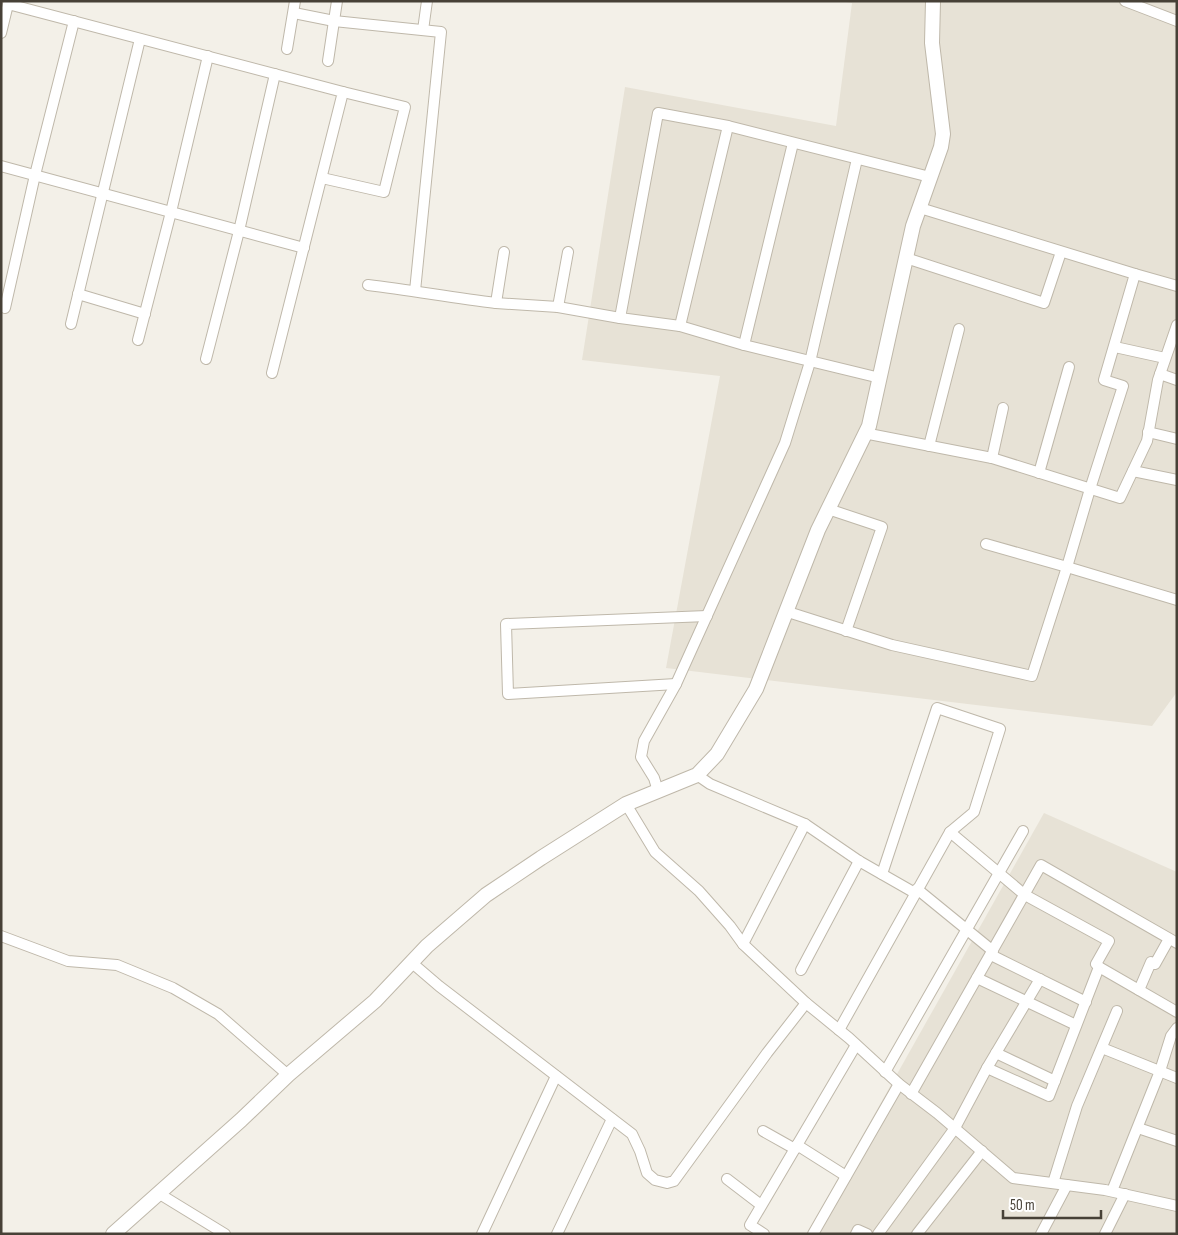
<svg xmlns="http://www.w3.org/2000/svg" width="1178" height="1235" viewBox="0 0 1178 1235" font-family="'Sofia Sans Condensed',sans-serif">
	<style>
		.residential { fill: #e7e2d6 }
		.lines { fill: none; stroke-linecap: round; stroke-linejoin: round }
		.minor-casing { stroke: #bfb8aa; stroke-width: 12 }
		.tertiary-casing { stroke: #bfb8aa; stroke-width: 16 }
		.minor { stroke: #fff; stroke-width: 10 }
		.tertiary { stroke: #fff; stroke-width: 14 }
	</style>
	<rect width="100%" height="100%" fill="#f3f0e8"/>
	<g class="residential">
		<path d="M840,1H1177V692L1152,726L666,668L720,376L582,360L625,87L836,126L852,3Z"/>
		<path d="M1044,813L1177,872V1234H807Z"/>
	</g>
	<g class="lines">
		<defs>
			<g id="minor">
				<path d="M1125,1L1177,21"/>
				<path d="M294,13L334,21L441,32L415,291"/>
				<path d="M423,30L427,1"/>
				<path d="M1,33L8,4L343,92L272,373"/>
				<path d="M287,49L295,1"/>
				<path d="M328,61L337,1"/>
				<path d="M1,166L304,248"/>
				<path d="M322,178L384,192L405,107L343,92"/>
				<path d="M920,208L1135,274L1104,380L1123,386L1090,489L1067,567L986,544"/>
				<path d="M504,252L496,303L558,307L620,318"/>
				<path d="M906,258L1044,303L1061,252"/>
				<path d="M1135,274L1177,286"/>
				<path d="M368,285C411,290 453,298 496,303"/>
				<path d="M78,294L145,314"/>
				<path d="M558,307L568,252"/>
				<path d="M5,308L35,175L74,21"/>
				<path d="M71,324L140,39"/>
				<path d="M680,326L728,126"/>
				<path d="M138,340L171,212L208,56"/>
				<path d="M744,345L793,143"/>
				<path d="M1115,347L1165,358"/>
				<path d="M206,359L239,231L275,74"/>
				<path d="M1160,374L1177,380"/>
				<path d="M880,378L744,345L680,326L620,318L658,113L728,126L930,177"/>
				<path d="M1148,432L1177,439"/>
				<path d="M864,433L992,458L1120,498L1147,441L1158,380L1177,325"/>
				<path d="M929,446L959,329"/>
				<path d="M992,458L1003,408"/>
				<path d="M1133,471L1177,480"/>
				<path d="M1039,473L1069,367"/>
				<path d="M828,509L882,527L846,631"/>
				<path d="M788,612L892,645L1032,676L1067,567L1177,600"/>
				<path d="M676,684L508,694L506,624L707,616"/>
				<path d="M697,775L710,784L805,824L859,861L915,893"/>
				<path d="M658,791L654,778L641,757L644,741L676,684L785,443L810,362L857,159"/>
				<path d="M626,804L655,852L699,891L730,926L743,944L806,1003L849,1038L899,1084L937,1113L1013,1178L1105,1190L1177,1206"/>
				<path d="M882,874L937,708L1000,729L974,812L950,832"/>
				<path d="M917,889L993,951"/>
				<path d="M1,936L68,961L117,965L173,988L218,1014L288,1075"/>
				<path d="M743,944L805,824"/>
				<path d="M991,955L1086,1002"/>
				<path d="M411,962L439,986L632,1134L640,1151L647,1173L655,1180L667,1183L674,1181L767,1053L806,1003"/>
				<path d="M1099,967L1177,1012"/>
				<path d="M801,970L859,861"/>
				<path d="M977,978L1076,1025"/>
				<path d="M1139,990L1151,962L1155,964L1169,939"/>
				<path d="M839,1030L950,832L1025,895L1109,941L1096,964L1099,967L1049,1096L987,1068L955,1128L878,1234"/>
				<path d="M1102,1048L1177,1078"/>
				<path d="M996,1053L1055,1081"/>
				<path d="M987,1068L1040,979"/>
				<path d="M885,1072L1023,831"/>
				<path d="M911,1094L1041,865L1177,943"/>
				<path d="M1138,1128L1177,1141"/>
				<path d="M763,1131L795,1149"/>
				<path d="M797,1145L846,1176"/>
				<path d="M727,1179L761,1205"/>
				<path d="M1053,1183L1077,1106L1117,1011"/>
				<path d="M1112,1191L1160,1071L1171,1036L1177,1028"/>
				<path d="M158,1193L225,1234"/>
				<path d="M482,1234L556,1076"/>
				<path d="M557,1234L612,1119"/>
				<path d="M764,1234L750,1225L856,1045"/>
				<path d="M813,1234L899,1084"/>
				<path d="M856,1234L858,1230L867,1234"/>
				<path d="M917,1234L982,1151"/>
				<path d="M1041,1234L1067,1185"/>
				<path d="M1105,1234L1125,1194"/>
			</g>
			<path id="tertiary" d="M113,1234L241,1120L288,1075L375,1001L427,946L486,895L541,858L626,804L697,775L717,754L756,689L818,530L869,426L913,226L941,147L943,134L932,43L933,1"/>
		</defs>
		<use href="#minor" class="minor-casing"/>
		<use href="#tertiary" class="tertiary-casing"/>
		<use href="#minor" class="minor"/>
		<use href="#tertiary" class="tertiary"/>
	</g>
	<rect width="1178" height="1235" fill="none" stroke="#474137" stroke-width="5"/>
	<path d="M1003 1210v8h98v-8" fill="none" stroke="#474137" stroke-width="2.5"/>
	<text x="1010" y="1210" font-size="15" fill="#474137" stroke="#ffffff" stroke-width="4" paint-order="stroke">50 m</text>
</svg>
